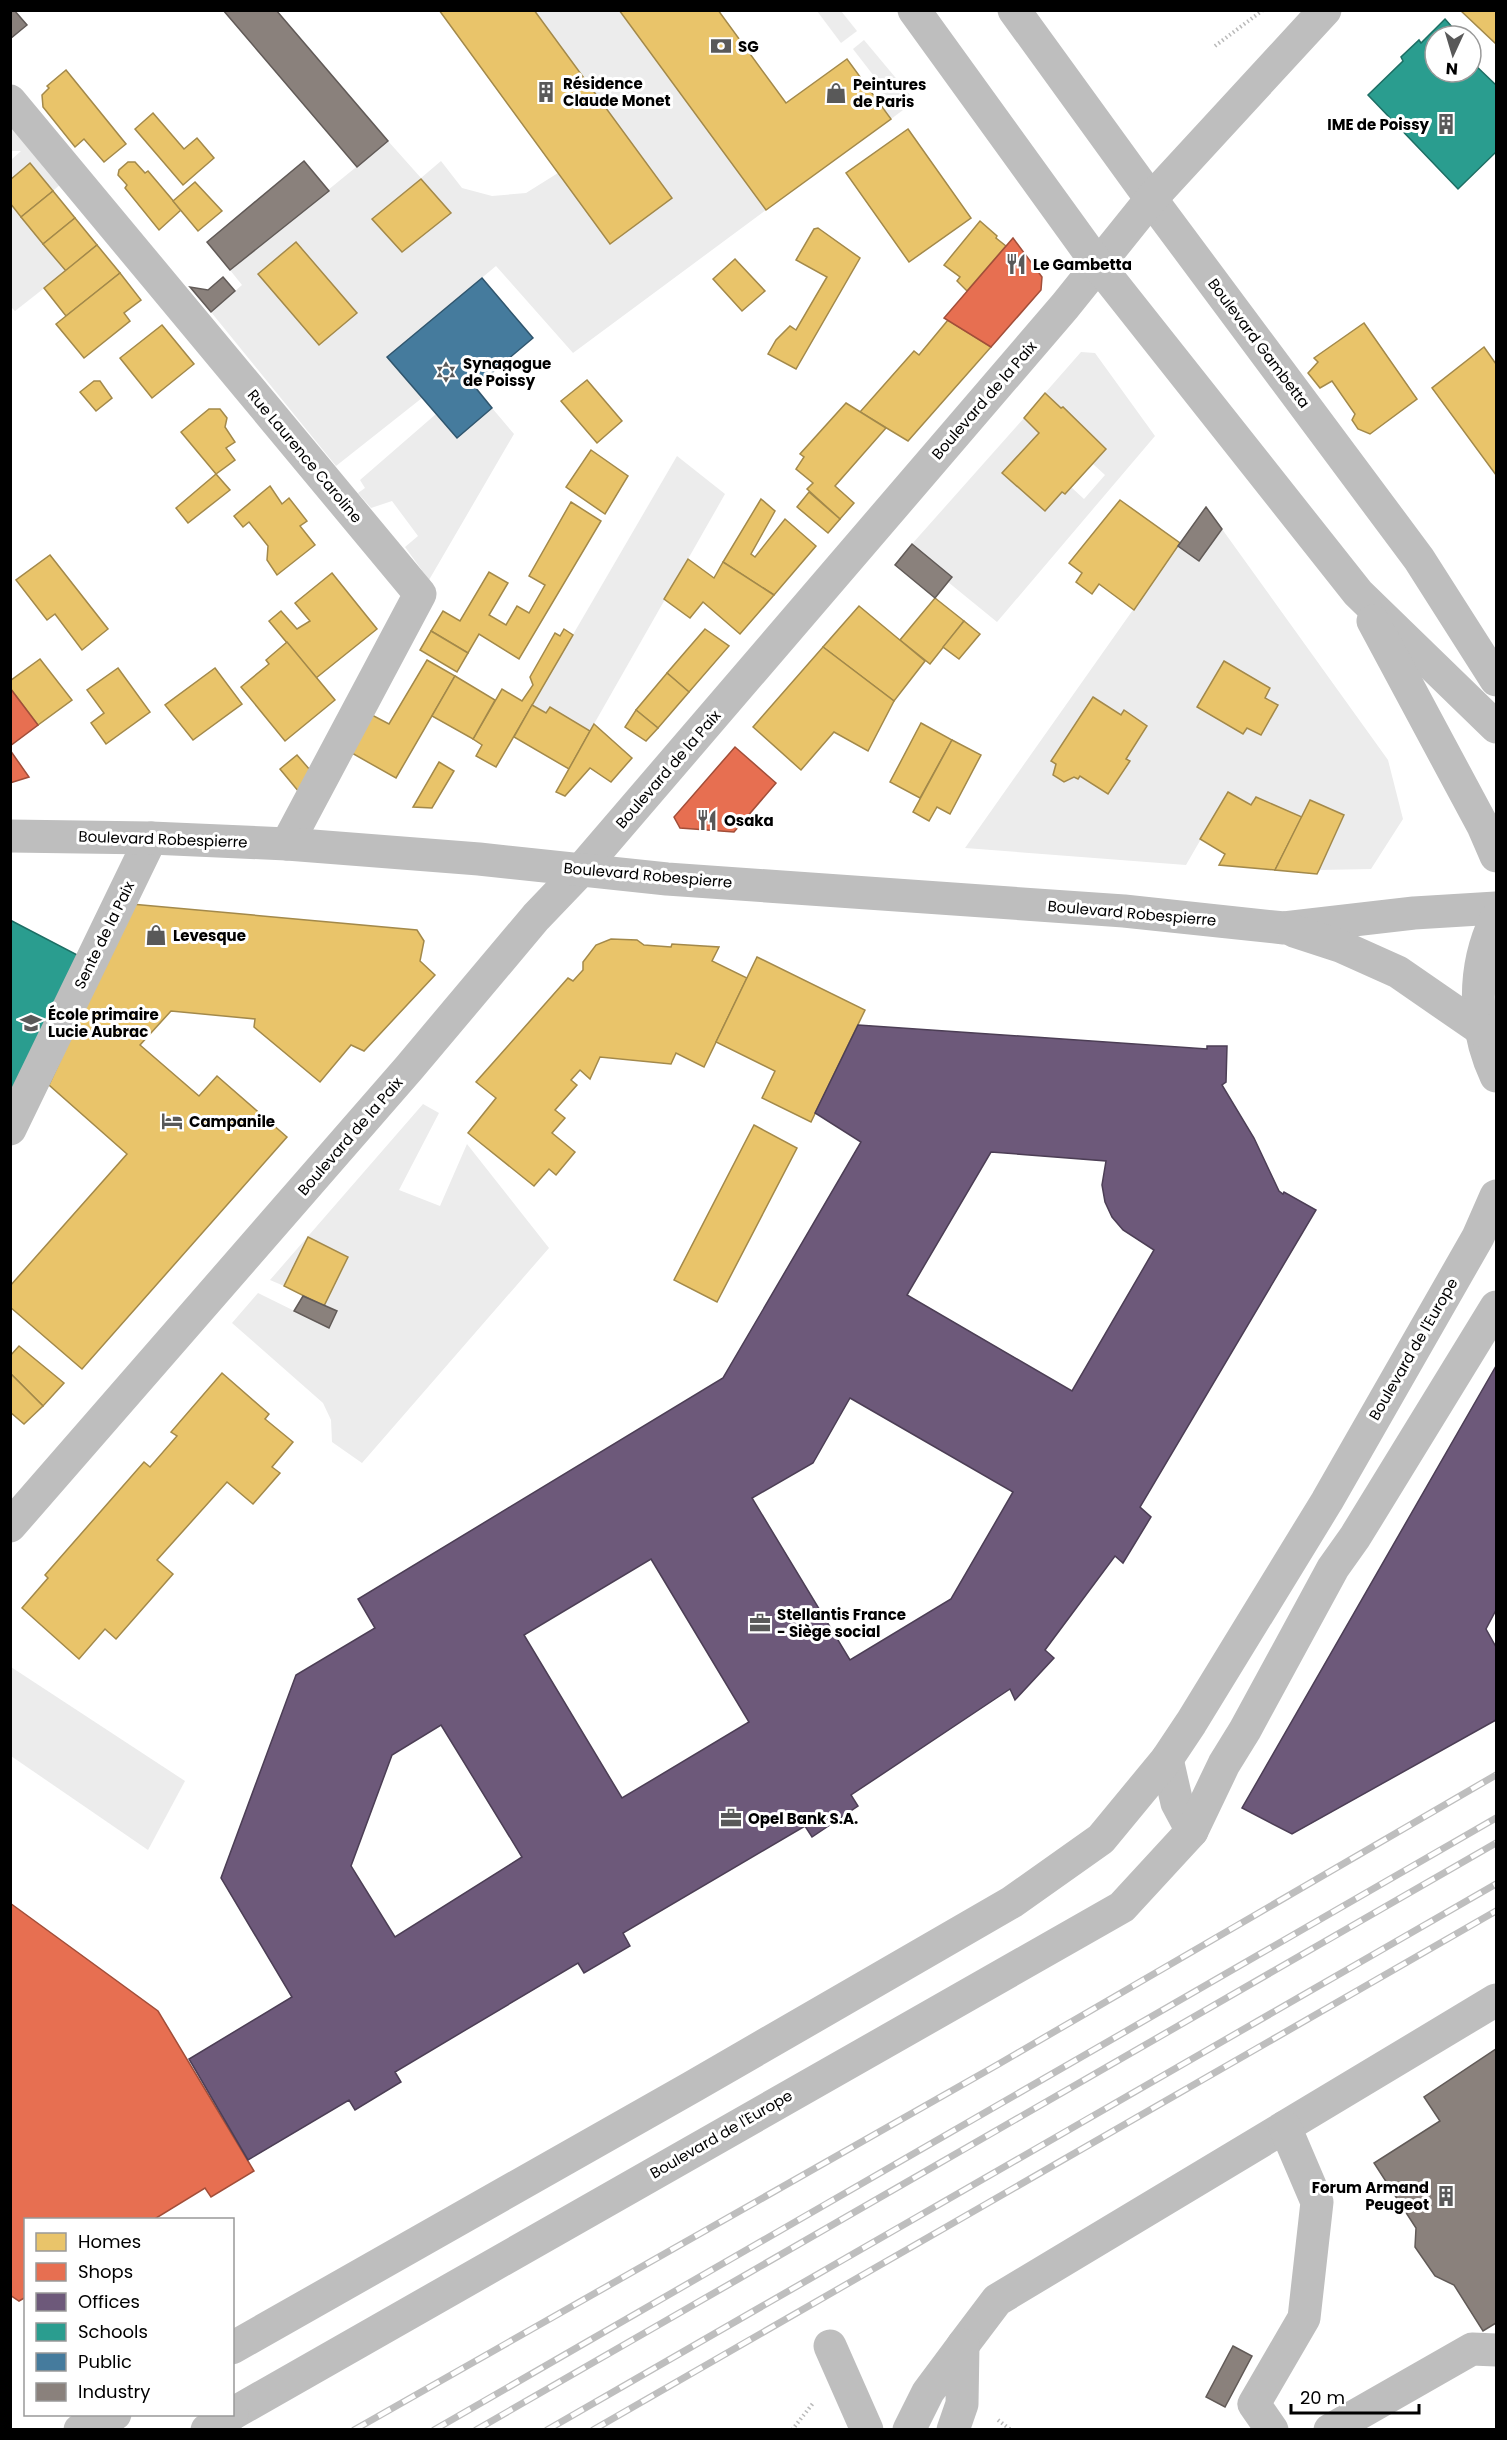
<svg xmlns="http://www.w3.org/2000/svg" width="1507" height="2440" viewBox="0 0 1507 2440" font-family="Poppins,sans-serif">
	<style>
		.green { fill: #ececec; fill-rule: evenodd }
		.homes { fill: #e9c46a; stroke: #a3894a; stroke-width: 1.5 }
		.shops { fill: #e76f51; stroke: #a24e39; stroke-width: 1.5 }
		.offices { fill: #6d597a; stroke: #4c3e55; stroke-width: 1.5; fill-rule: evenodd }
		.schools { fill: #2a9d8f; stroke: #1d6e64; stroke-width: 1.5 }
		.public { fill: #457b9d; stroke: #30566e; stroke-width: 1.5 }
		.industry { fill: #8a817c; stroke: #615a57; stroke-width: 1.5 }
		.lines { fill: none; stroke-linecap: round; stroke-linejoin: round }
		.path { stroke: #b9b9b9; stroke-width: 4; stroke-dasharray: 1.5 3; stroke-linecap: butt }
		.minor { stroke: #bebebe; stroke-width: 33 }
		.major { stroke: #bebebe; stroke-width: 33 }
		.rail-casing { stroke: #bebebe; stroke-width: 7 }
		.rail { stroke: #fff; stroke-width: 4.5; stroke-dasharray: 14; stroke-linecap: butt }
		.labels { text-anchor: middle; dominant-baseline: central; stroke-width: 6; stroke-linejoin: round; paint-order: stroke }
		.poi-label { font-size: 15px; font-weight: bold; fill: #000; stroke: #fff; text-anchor: start }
		.street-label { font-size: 15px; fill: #000; stroke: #fff }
	</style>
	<rect width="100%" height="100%" fill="#fff"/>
	<g class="green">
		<path d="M534,11H619L766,210L573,353L496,266L387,357L422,398L336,466L211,312L242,285L230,270L388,141L421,178L441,161L462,188L492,196L526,193L558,173L672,198ZM421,179L451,213L402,252L373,219ZM297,242L357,312L319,345L258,274Z"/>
		<path d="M817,11H841L857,31L841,43Z"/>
		<path d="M864,40L915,101L891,119L874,96L884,89L853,49Z"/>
		<path d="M10,111L66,179L53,191L11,180V160L21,151H11Z"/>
		<path d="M10,203L66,271L15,311L10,306Z"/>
		<path d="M1081,352L1095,353L1155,436L997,622L948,582L912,544L1024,418L1039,433L1003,473L1045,511L1062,492L1065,494L1071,487L1084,499L1105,475L1093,464L1106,448L1063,407L1061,408L1045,393Z"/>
		<path d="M492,408L514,434L429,580L405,547L418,536L392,501L371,508L358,493L365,488L360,480L436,414L457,438Z"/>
		<path d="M677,456L725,494L590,731L550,707L546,713L532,705Z"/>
		<path d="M1222,529L1388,760L1403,819L1371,869L1319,870L1344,816L1302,817L1256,797L1251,805L1228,792L1186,865L965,848L1178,546L1199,561ZM1224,661L1270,688L1265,698L1278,705L1261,735L1247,728L1243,734L1197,707ZM1093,697L1121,715L1124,711L1126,759L1080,776L1078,779L1074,777L1063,782L1053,775L1056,764L1051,760Z"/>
		<path d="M423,1104L439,1113L399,1190L440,1206L467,1144L549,1248L362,1463L332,1442L331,1420L323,1403L232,1323L258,1293L329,1328L324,1306L348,1257L308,1237L284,1286L270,1280Z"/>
		<path d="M11,1667L185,1781L148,1850L11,1756Z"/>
	</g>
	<g class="homes">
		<path d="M439,10H534L672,198L610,244Z"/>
		<path d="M619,10H718L786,103L847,59L891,119L766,210Z"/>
		<path d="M1460,10H1496V44Z"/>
		<path d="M66,70L126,144L104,162L84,139L75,147L43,107L42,95L49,88L47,86Z"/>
		<path d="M153,113L184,149L197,138L214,158L183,185L135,129Z"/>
		<path d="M908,129L971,218L909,262L846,173Z"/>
		<path d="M128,162H135L145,173L148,171L181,210L159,230L125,188L127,185L118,175L119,170Z"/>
		<path d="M30,163L53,191L21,217L10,203V180Z"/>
		<path d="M421,179L451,213L402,252L372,219Z"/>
		<path d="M195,182L222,211L198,231L173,201Z"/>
		<path d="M53,191L75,218L43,244L21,217Z"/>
		<path d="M75,218L97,245L66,271L43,244Z"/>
		<path d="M980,221L997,236L996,238L1006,246L967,291L957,281L960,277L944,265Z"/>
		<path d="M818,228L860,258L796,369L768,354L776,340L790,326L796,330L827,277L796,260L814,229Z"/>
		<path d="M296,242L357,313L319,345L258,274Z"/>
		<path d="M97,245L120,273L66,316L44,288Z"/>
		<path d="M735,259L765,291L742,311L713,279Z"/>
		<path d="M120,273L141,300L124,313L130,321L84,358L56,324Z"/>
		<path d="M948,320L991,347L908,441L860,412L914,351L919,355Z"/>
		<path d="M1364,323L1417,399L1370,434L1358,429L1352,420L1355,414L1332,381L1320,388L1308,373L1318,362L1314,358Z"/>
		<path d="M162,325L194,364L152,398L120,358Z"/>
		<path d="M1484,347L1496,364V475L1432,388Z"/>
		<path d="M587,380L622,421L597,443L561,401Z"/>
		<path d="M94,381H100L112,398L96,411L80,392Z"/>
		<path d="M1045,393L1061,408L1063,407L1106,449L1065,494L1062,492L1045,511L1002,473L1039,433L1024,418Z"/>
		<path d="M846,403L886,428L835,486L854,503L840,519L807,489L813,483L796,469L804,457L800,454Z"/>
		<path d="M209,409H220L227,418L225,427L235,442L226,448L235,460L216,474L181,432Z"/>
		<path d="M591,450L628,476L605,514L566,487Z"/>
		<path d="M216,474L230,490L188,523L176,508Z"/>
		<path d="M270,486L282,504L289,498L307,521L300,526L315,545L277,575L267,560L268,546L249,522L243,527L234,516Z"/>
		<path d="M809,492L840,519L828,533L797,507Z"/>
		<path d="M761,499L775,511L751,554L755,557L785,519L816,546L774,595L723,562Z"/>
		<path d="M1120,500L1180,543L1134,610L1099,584L1092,594L1076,582L1082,573L1069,563Z"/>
		<path d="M571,502L601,521L519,659L479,634L468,653L431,631L443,611L460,621L489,572L508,583L489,615L506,625L517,606L529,613L545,585L529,576Z"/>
		<path d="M50,555L108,629L82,650L55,614L47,620L16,580Z"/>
		<path d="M688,559L714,578L723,562L774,595L740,634L703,602L690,618L664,599Z"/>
		<path d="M332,573L377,629L316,678L269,621L281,611L297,629L310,621L295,603Z"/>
		<path d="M935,598L964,621L930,664L900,640Z"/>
		<path d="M859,606L925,661L894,701L823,647Z"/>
		<path d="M964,621L980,634L959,659L943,647Z"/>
		<path d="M564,629L573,635L496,767L476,756L482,745L473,739L502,689L522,701L533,685L530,677L555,633L560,636Z"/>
		<path d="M705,629L729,646L689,692L667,673Z"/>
		<path d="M431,631L468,653L457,672L420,650Z"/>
		<path d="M287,642L335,700L285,741L241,687L269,664L266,660Z"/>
		<path d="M823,647L894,701L868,751L834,732L801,770L753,727Z"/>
		<path d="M40,659L72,700L38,725L10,688V681Z"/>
		<path d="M427,660L455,676L396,778L350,752L372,715L389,724Z"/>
		<path d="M1224,661L1270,688L1265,698L1278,705L1261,735L1247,728L1243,734L1197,707Z"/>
		<path d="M118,668L150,712L106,744L91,723L104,713L87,690Z"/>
		<path d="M215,668L242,704L193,740L165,705Z"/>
		<path d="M667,673L689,692L658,728L636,710Z"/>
		<path d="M455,676L495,700L473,739L432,716Z"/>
		<path d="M1093,697L1121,715L1124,710L1147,726L1126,759L1130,761L1108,794L1080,776L1078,779L1074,777L1064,782L1053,775L1056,764L1051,761Z"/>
		<path d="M532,705L546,713L550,707L590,731L569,769L514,737Z"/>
		<path d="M636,710L658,728L646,741L625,727Z"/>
		<path d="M921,723L952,740L920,798L890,782Z"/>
		<path d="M594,724L632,758L611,782L590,768L565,796L556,792Z"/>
		<path d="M952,740L981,755L950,814L937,807L929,821L913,812Z"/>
		<path d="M297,755L317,778L304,798L280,769Z"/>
		<path d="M439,762L454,771L432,808L413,807Z"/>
		<path d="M1228,792L1251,805L1256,797L1302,817L1275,870L1219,865L1225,854L1200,839Z"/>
		<path d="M1310,800L1344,815L1319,870L1317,874L1275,870Z"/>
		<path d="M131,904L417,930L424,941L420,961L435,975L364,1051L351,1045L320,1082L254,1027L255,1019L171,1011L140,1045L199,1096L217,1076L287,1137L82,1369L10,1307V1286L127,1154L49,1085Z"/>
		<path d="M611,939L637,940L644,945L671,947L672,944L719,947L712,961L747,978L704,1067L676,1053L671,1064L600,1057L590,1079L580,1070L571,1080L577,1085L555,1110L565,1118L552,1133L575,1152L556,1175L549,1169L534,1186L468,1133L496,1098L476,1082L568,978L573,981L583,970V962L596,945Z"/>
		<path d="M757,957L865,1010L811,1122L762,1098L775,1071L716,1042Z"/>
		<path d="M754,1125L797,1148L717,1302L674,1280Z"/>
		<path d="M308,1237L348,1257L324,1306L284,1286Z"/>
		<path d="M19,1346L64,1383L43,1406L10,1373V1356Z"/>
		<path d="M10,1373L43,1406L24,1424L10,1412Z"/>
		<path d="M222,1373L269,1414L265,1419L293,1442L272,1467L280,1473L253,1504L227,1482L157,1560L173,1574L116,1639L105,1629L79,1659L22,1608L48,1578L45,1575L144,1462L150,1467L177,1436L171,1432Z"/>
	</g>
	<g class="shops">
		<path d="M1013,238L1042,277L1041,290L991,347L944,318Z"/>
		<path d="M10,688L38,725L10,746Z"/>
		<path d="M735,747L776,783L734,832L680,828L674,817Z"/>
		<path d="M10,750L29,777L10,783Z"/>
		<path d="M10,1903L158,2011L254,2171L211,2197L205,2188L153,2220H26V2297L19,2301L10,2295Z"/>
	</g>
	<g class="offices">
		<path d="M858,1025L1207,1049V1046H1227L1226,1082L1222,1085L1254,1138L1279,1191L1283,1194L1284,1192L1316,1210L1140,1507L1151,1517L1123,1563L1115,1556L1045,1650L1054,1658L1015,1700L1010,1689L851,1795L858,1806L812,1837L805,1826L623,1933L630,1946L584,1973L578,1963L395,2072L401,2082L355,2110L349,2100L248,2160L189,2059L292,1997L221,1878L296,1675L375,1628L358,1599L723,1378L861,1142L815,1113ZM991,1152L1106,1161L1102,1185L1105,1202L1112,1217L1123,1230L1154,1250L1072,1391L907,1295ZM850,1398L1013,1492L951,1599L850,1660L752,1498L813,1463ZM651,1559L749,1722L622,1798L524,1635ZM441,1725L522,1857L395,1937L351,1866L392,1755Z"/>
		<path d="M1496,1366V1610L1486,1629L1496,1647V1720L1292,1834L1242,1808Z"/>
	</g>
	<g class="schools">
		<path d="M1445,19L1460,36H1435V72H1471V47L1479,56L1473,63L1496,85V152L1458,189L1368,95L1403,61L1401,57L1419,40L1421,43Z"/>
		<path d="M10,920L85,959L10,1102Z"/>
	</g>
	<path class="public" d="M482,278L533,338L475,387L492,408L457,438L387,357Z"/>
	<g class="industry">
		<path d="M10,10H14L27,25L10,39Z"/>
		<path d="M223,10H276L388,141L357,167Z"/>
		<path d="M304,161L329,191L230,270L207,242Z"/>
		<path d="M223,277L235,291L211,312L190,287L208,290Z"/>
		<path d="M1206,507L1222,529L1199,561L1178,546Z"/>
		<path d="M912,544L952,577L935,598L895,565Z"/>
		<path d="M303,1296L337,1311L329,1328L294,1311Z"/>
		<path d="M1496,2049V2323L1483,2331L1454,2285L1435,2276L1415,2247L1416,2228L1374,2163L1440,2121L1424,2097Z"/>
		<path d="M1233,2346L1252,2356L1225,2407L1206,2397Z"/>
	</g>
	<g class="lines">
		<g class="path">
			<path d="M1215,46L1263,10"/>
			<path d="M998,2420L1011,2430"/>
			<path d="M792,2430L814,2402"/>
		</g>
		<g class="minor">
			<path d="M1014,10L1151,199L1419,559L1496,680"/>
			<path d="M10,101L420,594L287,844"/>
			<path d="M10,1129L151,838"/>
			<path d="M10,1526L409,1068L536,917L581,870L1065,306L1151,199L1325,10"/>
			<path d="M1167,1759L1177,1803L1192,1831"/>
			<path d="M963,2345L997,2300L1496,2000"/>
			<path d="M830,2346L867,2430"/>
			<path d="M232,2348L692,2087L1012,1902L1101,1839L1167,1759L1191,1723L1327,1501L1478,1237L1496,1196"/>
			<path d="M232,2414L1122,1907L1192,1831L1224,1764L1245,1730L1333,1568L1355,1537L1496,1307"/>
			<path d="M80,2430L97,2425L115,2414"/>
			<path d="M207,2430L232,2414"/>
			<path d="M909,2430L928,2392L963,2345L962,2404L953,2430"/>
			<path d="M1272,2430L1254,2404L1304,2318L1317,2202L1285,2127"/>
			<path d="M1330,2430L1472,2349L1496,2350"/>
		</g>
		<g class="major">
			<path d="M914,10L1099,266L1358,593L1496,727"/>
			<path d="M1373,621L1483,826L1496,856"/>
			<path d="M10,836L151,838L287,844L479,859L667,879L1124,911L1284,928L1414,913L1496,908"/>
			<path d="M1496,919C1472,968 1473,1027 1496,1076"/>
			<path d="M1294,931L1340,946L1398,972L1482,1030"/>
		</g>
		<defs>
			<g id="rail">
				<path d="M354,2430L997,2065L1496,1775"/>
				<path d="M434,2430L1496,1818"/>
				<path d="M476,2430L1496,1843"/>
				<path d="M547,2430L1496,1884"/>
				<path d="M593,2430L1496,1911"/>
			</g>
		</defs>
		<use href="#rail" class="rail-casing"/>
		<use href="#rail" class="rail"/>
	</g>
	<defs>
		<symbol id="bank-bare" viewBox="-9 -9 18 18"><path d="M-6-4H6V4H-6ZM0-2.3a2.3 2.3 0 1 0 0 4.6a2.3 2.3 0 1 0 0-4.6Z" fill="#595959" stroke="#fff" stroke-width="2.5" paint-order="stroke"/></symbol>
		<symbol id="building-bare" viewBox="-9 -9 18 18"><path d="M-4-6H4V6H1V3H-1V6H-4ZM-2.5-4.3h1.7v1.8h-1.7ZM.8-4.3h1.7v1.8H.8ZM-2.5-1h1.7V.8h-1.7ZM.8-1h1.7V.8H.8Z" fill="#595959" stroke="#fff" stroke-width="2.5" paint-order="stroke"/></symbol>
		<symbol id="shop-bare" viewBox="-9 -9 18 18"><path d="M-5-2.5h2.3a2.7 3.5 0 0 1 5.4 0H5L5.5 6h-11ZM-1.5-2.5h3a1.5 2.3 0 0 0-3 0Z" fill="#595959" stroke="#fff" stroke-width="2.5" paint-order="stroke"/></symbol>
		<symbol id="restaurant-bare" viewBox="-9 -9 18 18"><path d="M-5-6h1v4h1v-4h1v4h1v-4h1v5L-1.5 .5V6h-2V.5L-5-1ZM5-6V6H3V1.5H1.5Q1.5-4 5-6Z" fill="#595959" stroke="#fff" stroke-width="2.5" paint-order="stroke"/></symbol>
		<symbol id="synagogue-bare" viewBox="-9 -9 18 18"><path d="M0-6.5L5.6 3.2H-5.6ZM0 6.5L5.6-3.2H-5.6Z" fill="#595959" stroke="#fff" stroke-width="2.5" paint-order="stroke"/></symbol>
		<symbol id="school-bare" viewBox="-9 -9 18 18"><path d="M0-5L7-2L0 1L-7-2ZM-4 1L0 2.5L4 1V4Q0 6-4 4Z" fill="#595959" stroke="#fff" stroke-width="2.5" paint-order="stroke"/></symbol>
		<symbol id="hotel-bare" viewBox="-9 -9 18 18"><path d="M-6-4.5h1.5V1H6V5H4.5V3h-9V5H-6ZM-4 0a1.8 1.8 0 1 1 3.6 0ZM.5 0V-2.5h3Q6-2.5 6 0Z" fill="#595959" stroke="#fff" stroke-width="2.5" paint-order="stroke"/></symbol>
		<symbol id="office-bare" viewBox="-9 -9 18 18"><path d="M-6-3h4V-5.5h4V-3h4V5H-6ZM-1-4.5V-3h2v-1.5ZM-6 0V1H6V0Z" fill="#595959" stroke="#fff" stroke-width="2.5" paint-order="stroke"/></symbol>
	</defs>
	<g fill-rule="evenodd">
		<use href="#bank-bare" x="706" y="31" width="30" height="30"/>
		<use href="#building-bare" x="531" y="77" width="30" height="30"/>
		<use href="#shop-bare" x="821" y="78" width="30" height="30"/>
		<use href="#building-bare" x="1431" y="109" width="30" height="30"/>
		<use href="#restaurant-bare" x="1001" y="249" width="30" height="30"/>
		<use href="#synagogue-bare" x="431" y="357" width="30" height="30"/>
		<use href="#restaurant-bare" x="692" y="805" width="30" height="30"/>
		<use href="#shop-bare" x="141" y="920" width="30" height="30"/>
		<use href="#school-bare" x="16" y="1008" width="30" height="30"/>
		<use href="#hotel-bare" x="157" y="1106" width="30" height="30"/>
		<use href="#office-bare" x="745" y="1608" width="30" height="30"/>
		<use href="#office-bare" x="716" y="1803" width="30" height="30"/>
		<use href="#building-bare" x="1431" y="2181" width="30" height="30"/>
	</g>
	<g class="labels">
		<g class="poi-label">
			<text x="738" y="46">SG</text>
			<text x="563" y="83">Résidence<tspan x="563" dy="17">Claude Monet</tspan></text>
			<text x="853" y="84">Peintures<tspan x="853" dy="17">de Paris</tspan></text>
			<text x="1429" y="124" text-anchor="end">IME de Poissy</text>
			<text x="1033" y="264">Le Gambetta</text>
			<text x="463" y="363">Synagogue<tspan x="463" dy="17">de Poissy</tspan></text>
			<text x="724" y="820">Osaka</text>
			<text x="173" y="935">Levesque</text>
			<text x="48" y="1014">École primaire<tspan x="48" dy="17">Lucie Aubrac</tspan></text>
			<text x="189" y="1121">Campanile</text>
			<text x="777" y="1614">Stellantis France<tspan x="777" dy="17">- Siège social</tspan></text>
			<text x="748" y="1818">Opel Bank S.A.</text>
			<text x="1429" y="2187" text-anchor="end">Forum Armand<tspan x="1429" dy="17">Peugeot</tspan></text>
		</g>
		<g class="street-label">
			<text transform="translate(1259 343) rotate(53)">Boulevard Gambetta</text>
			<text transform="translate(984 400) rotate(-49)">Boulevard de la Paix</text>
			<text transform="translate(305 456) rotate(50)">Rue Laurence Caroline</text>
			<text transform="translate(668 769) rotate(-49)">Boulevard de la Paix</text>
			<text transform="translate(163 839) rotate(2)">Boulevard Robespierre</text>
			<text transform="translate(648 875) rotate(5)">Boulevard Robespierre</text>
			<text transform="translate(1132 913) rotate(5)">Boulevard Robespierre</text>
			<text transform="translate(104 935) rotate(-64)">Sente de la Paix</text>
			<text transform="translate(350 1136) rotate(-49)">Boulevard de la Paix</text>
			<text transform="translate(1413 1349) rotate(-60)">Boulevard de l'Europe</text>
			<text transform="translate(721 2134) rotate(-30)">Boulevard de l'Europe</text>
		</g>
	</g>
	<rect width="1507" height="2440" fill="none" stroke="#000000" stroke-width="24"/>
	<rect x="24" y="2218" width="210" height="198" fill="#ffffff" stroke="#999999" stroke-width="1.5"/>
	<rect x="36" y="2233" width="30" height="18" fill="#e9c46a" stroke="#999999" stroke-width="1.5"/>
	<text x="78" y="2248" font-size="18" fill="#000000">Homes</text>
	<rect x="36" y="2263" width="30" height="18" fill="#e76f51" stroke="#999999" stroke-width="1.5"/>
	<text x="78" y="2278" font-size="18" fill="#000000">Shops</text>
	<rect x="36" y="2293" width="30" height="18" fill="#6d597a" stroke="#999999" stroke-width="1.5"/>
	<text x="78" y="2308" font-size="18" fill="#000000">Offices</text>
	<rect x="36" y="2323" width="30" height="18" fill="#2a9d8f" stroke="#999999" stroke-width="1.5"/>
	<text x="78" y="2338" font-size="18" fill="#000000">Schools</text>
	<rect x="36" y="2353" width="30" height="18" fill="#457b9d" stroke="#999999" stroke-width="1.5"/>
	<text x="78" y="2368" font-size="18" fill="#000000">Public</text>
	<rect x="36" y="2383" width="30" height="18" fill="#8a817c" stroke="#999999" stroke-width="1.5"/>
	<text x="78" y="2398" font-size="18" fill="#000000">Industry</text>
	<g transform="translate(1453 54) rotate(184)"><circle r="28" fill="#ffffff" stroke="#999999" stroke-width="1.5"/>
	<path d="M0-4.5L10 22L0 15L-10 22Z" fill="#595959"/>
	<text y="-9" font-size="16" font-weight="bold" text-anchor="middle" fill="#000000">N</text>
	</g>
	<path d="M1291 2404v9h128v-9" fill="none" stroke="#000000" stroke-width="3"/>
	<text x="1300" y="2404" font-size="18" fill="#000000" stroke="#ffffff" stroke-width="4.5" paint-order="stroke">20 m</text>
</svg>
